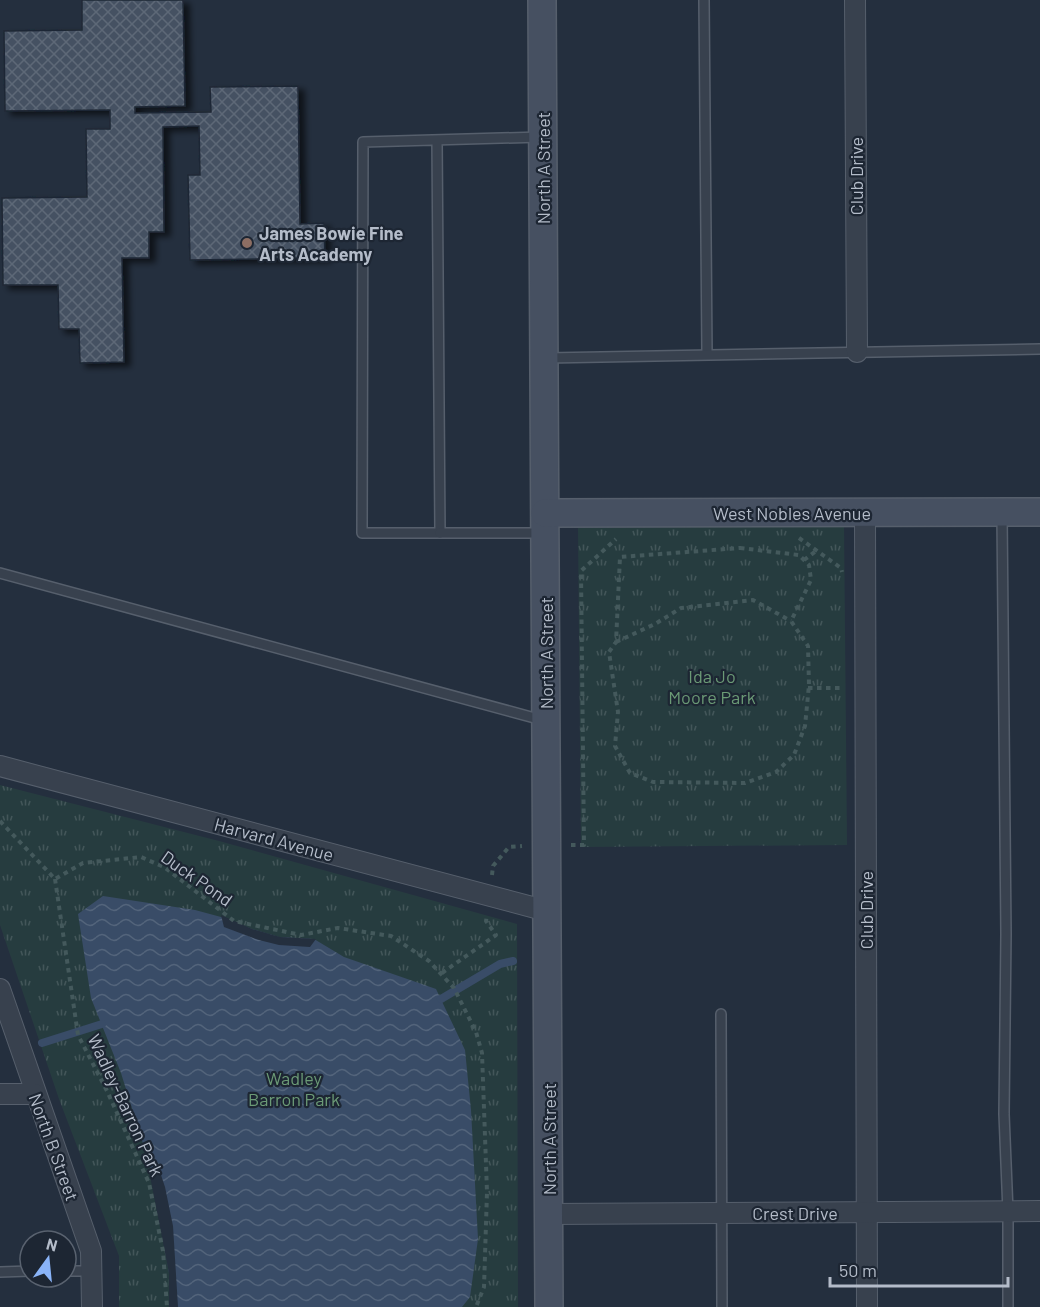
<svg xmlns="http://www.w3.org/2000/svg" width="1040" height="1307" viewBox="0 0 1040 1307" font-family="Barlow,sans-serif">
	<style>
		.park { fill: url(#park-tufts) }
		.water { fill: url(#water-waves) }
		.pier { fill: #242f3e }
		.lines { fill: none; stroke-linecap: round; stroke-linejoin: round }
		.stream { stroke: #394c67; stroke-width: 8 }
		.building { fill: url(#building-cross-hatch); stroke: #1f2835; stroke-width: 1.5; filter: url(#shadow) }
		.lane-casing { stroke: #565f6c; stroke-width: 12 }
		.street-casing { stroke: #565f6c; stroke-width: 22 }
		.secondary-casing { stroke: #565f6c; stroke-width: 30 }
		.path { stroke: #44595c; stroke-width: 4; stroke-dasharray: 4.5 4.5; stroke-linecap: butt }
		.lane { stroke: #38414e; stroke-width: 9 }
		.street { stroke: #38414e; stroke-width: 20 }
		.secondary { stroke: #465061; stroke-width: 27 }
		.education-dot { fill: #8d6e63; stroke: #1d2633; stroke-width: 2 }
		.labels { text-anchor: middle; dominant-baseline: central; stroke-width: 4.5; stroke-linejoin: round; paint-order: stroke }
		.street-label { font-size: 18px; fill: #b4bcc9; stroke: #1d2633 }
		.poi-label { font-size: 18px; font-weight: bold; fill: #b4bcc9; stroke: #1d2633; text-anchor: start }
		.park-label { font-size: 18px; fill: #6b9a76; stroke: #1d2633 }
	</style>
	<defs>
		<pattern id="park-tufts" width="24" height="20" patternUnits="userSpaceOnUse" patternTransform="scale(1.5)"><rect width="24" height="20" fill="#263c3f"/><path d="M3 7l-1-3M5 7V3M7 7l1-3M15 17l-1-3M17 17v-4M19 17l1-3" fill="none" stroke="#435659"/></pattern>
		<pattern id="water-waves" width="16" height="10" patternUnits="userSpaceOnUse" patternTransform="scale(1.5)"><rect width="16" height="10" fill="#394c67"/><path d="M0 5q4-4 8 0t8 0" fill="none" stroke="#53647b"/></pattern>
		<pattern id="building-cross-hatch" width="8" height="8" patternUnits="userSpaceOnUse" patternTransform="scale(1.5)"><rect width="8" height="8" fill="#455162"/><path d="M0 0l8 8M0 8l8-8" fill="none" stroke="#5d6877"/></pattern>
		<filter id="shadow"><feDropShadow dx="6" dy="4" stdDeviation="3" flood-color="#0009"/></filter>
	</defs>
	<rect width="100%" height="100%" fill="#242f3e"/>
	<g class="park">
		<path d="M844,526L847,845L581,847L578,528Z"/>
		<path d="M0,785L219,841L517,924L518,1307H119V1256L59,1099L0,925Z"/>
	</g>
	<path class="water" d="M103,896L195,910L221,917L252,929L279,937L314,939L344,957L436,989L465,1050L471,1110L478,1239L470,1297L462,1307H169V1273L153,1176L121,1073L91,998L78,914Z"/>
	<g class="pier">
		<path d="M221,915L252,929L280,937L316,939L310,947L279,945L259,940L224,927Z"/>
		<path d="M149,1171L160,1172L165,1187L173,1226L178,1307H169V1273Z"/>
	</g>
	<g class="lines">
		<g class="stream">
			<path d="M441,999L500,964L513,961"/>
			<path d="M42,1043L102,1024"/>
		</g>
	</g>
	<path class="building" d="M82,0H183L185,106L135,107V113L211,112L210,87L298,86L300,224L324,223L325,258L190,260L188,175H200L199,126L163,127L164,232H149V258H122L124,362L80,363L79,329H59L58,285H3L2,198L87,197L86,129H110V110L5,111L4,31L82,30Z"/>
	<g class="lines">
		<defs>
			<g id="lane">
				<path d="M704,0L707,354"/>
				<path d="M437,140L440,533H362L363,142L541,137"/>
				<path d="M547,358L1040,349"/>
				<path d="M1002,515L1006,934L1004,1114L1008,1212V1307"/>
				<path d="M440,533H542"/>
				<path d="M0,573L542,720"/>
				<path d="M721,1014L722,1307"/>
				<path d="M66,1271H91"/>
				<path d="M0,1272L30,1271"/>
			</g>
			<g id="street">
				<path d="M855,0L857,352"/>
				<path d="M865,513L867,1307"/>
				<path d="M0,766L547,911"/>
				<path d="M0,989L91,1251L92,1307"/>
				<path d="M0,1094H35"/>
				<path d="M549,1214L1040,1211"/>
			</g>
			<g id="secondary">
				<path d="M542,0L549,1307"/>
				<path d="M545,513L1040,512"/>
			</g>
		</defs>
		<use href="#lane" class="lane-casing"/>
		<use href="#street" class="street-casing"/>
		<use href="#secondary" class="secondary-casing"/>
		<g class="path">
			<path d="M799,538L841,568L842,572"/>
			<path d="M740,548L799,555L809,565L811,580L791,621L808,646L809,685L805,726L794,755L776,772L745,783L653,782L630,773L615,746L618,712L609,652L616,642L620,557Z"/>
			<path d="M804,560L816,551"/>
			<path d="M616,642L655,624L681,608L753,600L791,621"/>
			<path d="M808,688H844"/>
			<path d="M0,821L55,879L83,863L141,857L164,867L234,921L301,935L338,928L391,936L429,961L454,988L476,1032L482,1053L487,1192L484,1287L476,1307"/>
			<path d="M571,845H584L581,571L616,539"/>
			<path d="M492,875L493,866L509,847L522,846"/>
			<path d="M55,879L78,1035L107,1091L149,1183L163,1251L167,1307"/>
			<path d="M442,973L496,935L486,921L487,915"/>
		</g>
		<use href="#lane" class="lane"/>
		<use href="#street" class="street"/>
		<use href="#secondary" class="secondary"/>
	</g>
	<circle class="education-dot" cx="247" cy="243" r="6"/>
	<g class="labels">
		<g class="street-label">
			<text transform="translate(543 168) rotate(-90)">North A Street</text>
			<text transform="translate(856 176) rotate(-90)">Club Drive</text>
			<text x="792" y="513">West Nobles Avenue</text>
			<text transform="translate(546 653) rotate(-90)">North A Street</text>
			<text transform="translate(274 839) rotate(15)">Harvard Avenue</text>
			<text transform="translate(197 878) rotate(35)">Duck Pond</text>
			<text transform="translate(866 910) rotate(-90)">Club Drive</text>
			<text transform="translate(126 1105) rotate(65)">Wadley-Barron Park</text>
			<text transform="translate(549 1139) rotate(-90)">North A Street</text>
			<text transform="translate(54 1147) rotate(70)">North B Street</text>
			<text x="795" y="1213">Crest Drive</text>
		</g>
		<g class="poi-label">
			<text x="259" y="233">James Bowie Fine<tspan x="259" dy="21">Arts Academy</tspan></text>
		</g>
		<g class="park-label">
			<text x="712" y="676">Ida Jo<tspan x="712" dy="21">Moore Park</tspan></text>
			<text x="294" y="1078">Wadley<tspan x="294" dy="21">Barron Park</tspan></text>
		</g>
	</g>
	<g transform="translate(48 1259) rotate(15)"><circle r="28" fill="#1d2633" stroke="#59626f" stroke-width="1.5"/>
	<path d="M0-4.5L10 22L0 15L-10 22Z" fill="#8ab4f8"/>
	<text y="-9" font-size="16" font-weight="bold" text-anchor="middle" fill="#b4bcc9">N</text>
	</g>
	<path d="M830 1277v9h178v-9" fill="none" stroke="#b4bcc9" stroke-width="3"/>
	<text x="839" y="1277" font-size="18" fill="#b4bcc9" stroke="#1d2633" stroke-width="4.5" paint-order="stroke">50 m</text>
</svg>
